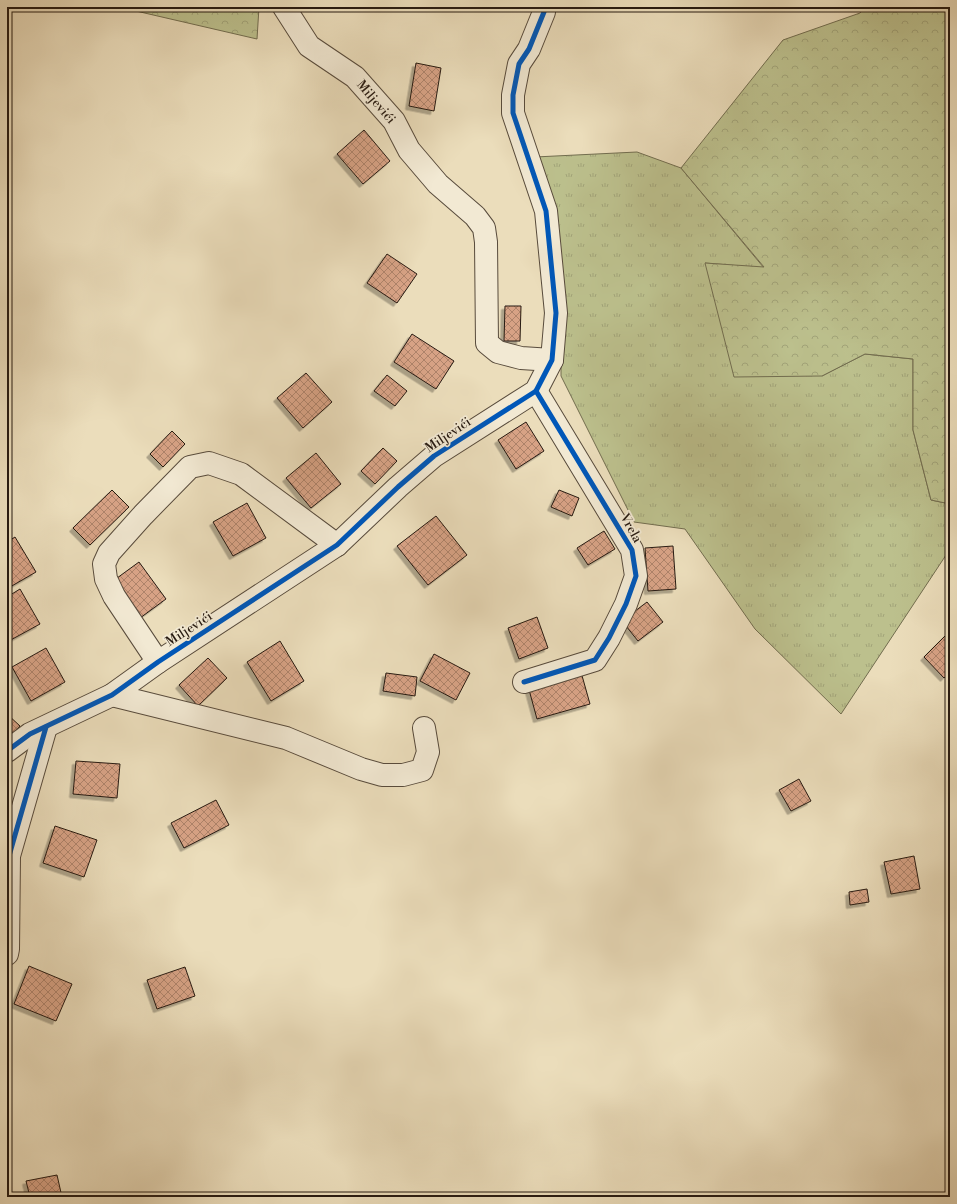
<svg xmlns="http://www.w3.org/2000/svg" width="957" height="1204" viewBox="0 0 957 1204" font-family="'Libre Bodoni',serif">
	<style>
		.grass { fill: url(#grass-tufts); stroke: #726d4f }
		.forest { fill: url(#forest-crowns); stroke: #726d4f }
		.building { fill: url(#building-cross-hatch); stroke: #271a11; filter: url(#shadow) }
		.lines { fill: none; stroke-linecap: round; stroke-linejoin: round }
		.minor-casing { stroke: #584b3c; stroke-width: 24 }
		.minor { stroke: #f2e9d3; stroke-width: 22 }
		.cycleway-casing { stroke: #f2e9d3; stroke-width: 8 }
		.cycleway { stroke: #0057b8; stroke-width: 5 }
		.labels { text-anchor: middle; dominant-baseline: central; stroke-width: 3.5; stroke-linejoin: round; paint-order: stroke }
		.street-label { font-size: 13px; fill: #271a11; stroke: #f2e9d3 }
	</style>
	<defs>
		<pattern id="grass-tufts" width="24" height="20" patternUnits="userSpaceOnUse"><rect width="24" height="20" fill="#bcc08d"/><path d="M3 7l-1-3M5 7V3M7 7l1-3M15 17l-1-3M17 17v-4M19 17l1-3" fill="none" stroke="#a2a479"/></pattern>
		<pattern id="forest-crowns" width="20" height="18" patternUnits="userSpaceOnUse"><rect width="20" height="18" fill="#bcc08d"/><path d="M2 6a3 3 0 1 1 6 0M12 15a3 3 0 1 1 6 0" fill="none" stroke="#a2a479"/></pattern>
		<pattern id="building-cross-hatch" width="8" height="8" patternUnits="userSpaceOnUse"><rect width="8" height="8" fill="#d7a285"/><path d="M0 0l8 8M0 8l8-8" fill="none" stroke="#ae836b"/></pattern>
		<filter id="shadow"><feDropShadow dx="-3.5" dy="3.5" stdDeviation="0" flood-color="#0004"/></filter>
	</defs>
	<rect width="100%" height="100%" fill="#ebddbb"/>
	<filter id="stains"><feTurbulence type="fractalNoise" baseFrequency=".005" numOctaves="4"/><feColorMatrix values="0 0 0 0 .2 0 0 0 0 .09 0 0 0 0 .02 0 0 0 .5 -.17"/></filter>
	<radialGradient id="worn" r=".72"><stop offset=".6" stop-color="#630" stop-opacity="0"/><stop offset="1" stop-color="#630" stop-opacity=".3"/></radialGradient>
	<path class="grass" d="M637,152L681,168L764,268L705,263L822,376L865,354L913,359V430L931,500L950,504V549L841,714L755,629L685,529L634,522L561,376V266L535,157Z"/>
	<g class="forest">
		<path d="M121,7H259L257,39L123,8Z"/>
		<path d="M865,7H950V504L931,500L913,430V359L865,354L822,376L734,377L705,263L764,267L681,168L783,40L860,13Z"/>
	</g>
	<g class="building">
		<path d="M416,63L441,68L434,111L409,106Z"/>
		<path d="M364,130L390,161L363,184L337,154Z"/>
		<path d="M387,254L417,274L397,303L367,283Z"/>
		<path d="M505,306H521L520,341H504Z"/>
		<path d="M412,334L454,361L436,389L394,362Z"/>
		<path d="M306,373L332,402L303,428L277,398Z"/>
		<path d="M387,375L407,391L395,406L374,391Z"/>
		<path d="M526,422L544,451L516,469L498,440Z"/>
		<path d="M172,431L185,444L163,467L150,454Z"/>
		<path d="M383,448L397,461L375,484L361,471Z"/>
		<path d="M316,453L341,484L311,508L286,478Z"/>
		<path d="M112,490L129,507L90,545L73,528Z"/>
		<path d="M559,490L579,498L572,516L551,507Z"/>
		<path d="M247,503L266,538L233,556L213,522Z"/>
		<path d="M436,516L467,555L428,585L397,546Z"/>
		<path d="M604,531L615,549L588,565L577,548Z"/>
		<path d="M15,537L36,572L10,587L7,582V542Z"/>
		<path d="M673,546L676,589L648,591L645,548Z"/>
		<path d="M139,562L166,599L140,618L113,581Z"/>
		<path d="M20,589L40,624L7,642V597Z"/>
		<path d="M647,602L663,622L638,641L622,621Z"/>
		<path d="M537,617L548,648L519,659L508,628Z"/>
		<path d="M948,633L950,635V672L944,678L924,657Z"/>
		<path d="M280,641L304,681L271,701L247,662Z"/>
		<path d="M46,648L65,682L31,701L12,667Z"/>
		<path d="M434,654L470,673L456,700L420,681Z"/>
		<path d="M208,658L227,678L198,706L179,685Z"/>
		<path d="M581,672L590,704L537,719L528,686Z"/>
		<path d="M386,673L417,677L415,696L383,691Z"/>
		<path d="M7,714L20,726L7,740Z"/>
		<path d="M76,761L120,764L117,798L73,794Z"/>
		<path d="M799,779L811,801L791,811L779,790Z"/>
		<path d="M216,800L229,825L184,848L171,823Z"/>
		<path d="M55,826L97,840L84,877L43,863Z"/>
		<path d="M914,856L920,889L891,894L884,862Z"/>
		<path d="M867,889L869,902L850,905L849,892Z"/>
		<path d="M29,966L72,984L56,1021L14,1004Z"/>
		<path d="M185,967L195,996L157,1009L147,980Z"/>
		<path d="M57,1175L62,1197H30L26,1181Z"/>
	</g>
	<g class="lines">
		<defs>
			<g id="minor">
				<path d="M284,7L309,46L355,77L394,121L409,150L438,184L475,216L484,228L486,242L487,343L498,352L521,358L552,360"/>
				<path d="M158,662L114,596L106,579L104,564L109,553L143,515L190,467L209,463L241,474L337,545"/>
				<path d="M524,682L595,660L609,638L626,604L636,576L632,550L536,391"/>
				<path d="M112,695L286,738L361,769L382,775H403L422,770L428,752L424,728"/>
				<path d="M7,751L30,734L112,695L158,662L337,545L398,487L434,456L536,391L552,360L556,313L546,211L513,113V95L519,64L529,49L544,12L543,7"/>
				<path d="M7,954L8,949L9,856L46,727"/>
			</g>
		</defs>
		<use href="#minor" class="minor-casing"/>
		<use href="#minor" class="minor"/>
		<defs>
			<g id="cycleway">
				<path d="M524,682L595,660L609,638L626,604L636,576L632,550L536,391"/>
				<path d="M7,751L30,734L112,695L158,662L337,545L398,487L434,456L536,391L552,360L556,313L546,211L513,113V95L519,64L529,49L544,12L543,7"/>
				<path d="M7,954L8,949L9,856L46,727"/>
			</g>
		</defs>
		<use href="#cycleway" class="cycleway-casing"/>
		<use href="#cycleway" class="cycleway"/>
	</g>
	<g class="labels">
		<g class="street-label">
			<text transform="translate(376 102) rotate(50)">Miljevići</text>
			<text transform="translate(448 435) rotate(-34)">Miljevići</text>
			<text transform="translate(631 528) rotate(61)">Vrela</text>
			<text transform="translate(189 629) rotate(-33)">Miljevići</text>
		</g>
	</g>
	<rect width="957" height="1204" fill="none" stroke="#ebddbb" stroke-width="24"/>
	<rect x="8" y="8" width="941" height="1188" fill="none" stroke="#271a11" stroke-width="2"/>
	<rect x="12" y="12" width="933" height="1180" fill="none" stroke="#271a11"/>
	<rect width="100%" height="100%" filter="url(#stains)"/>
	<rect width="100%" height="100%" fill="url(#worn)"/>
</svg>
